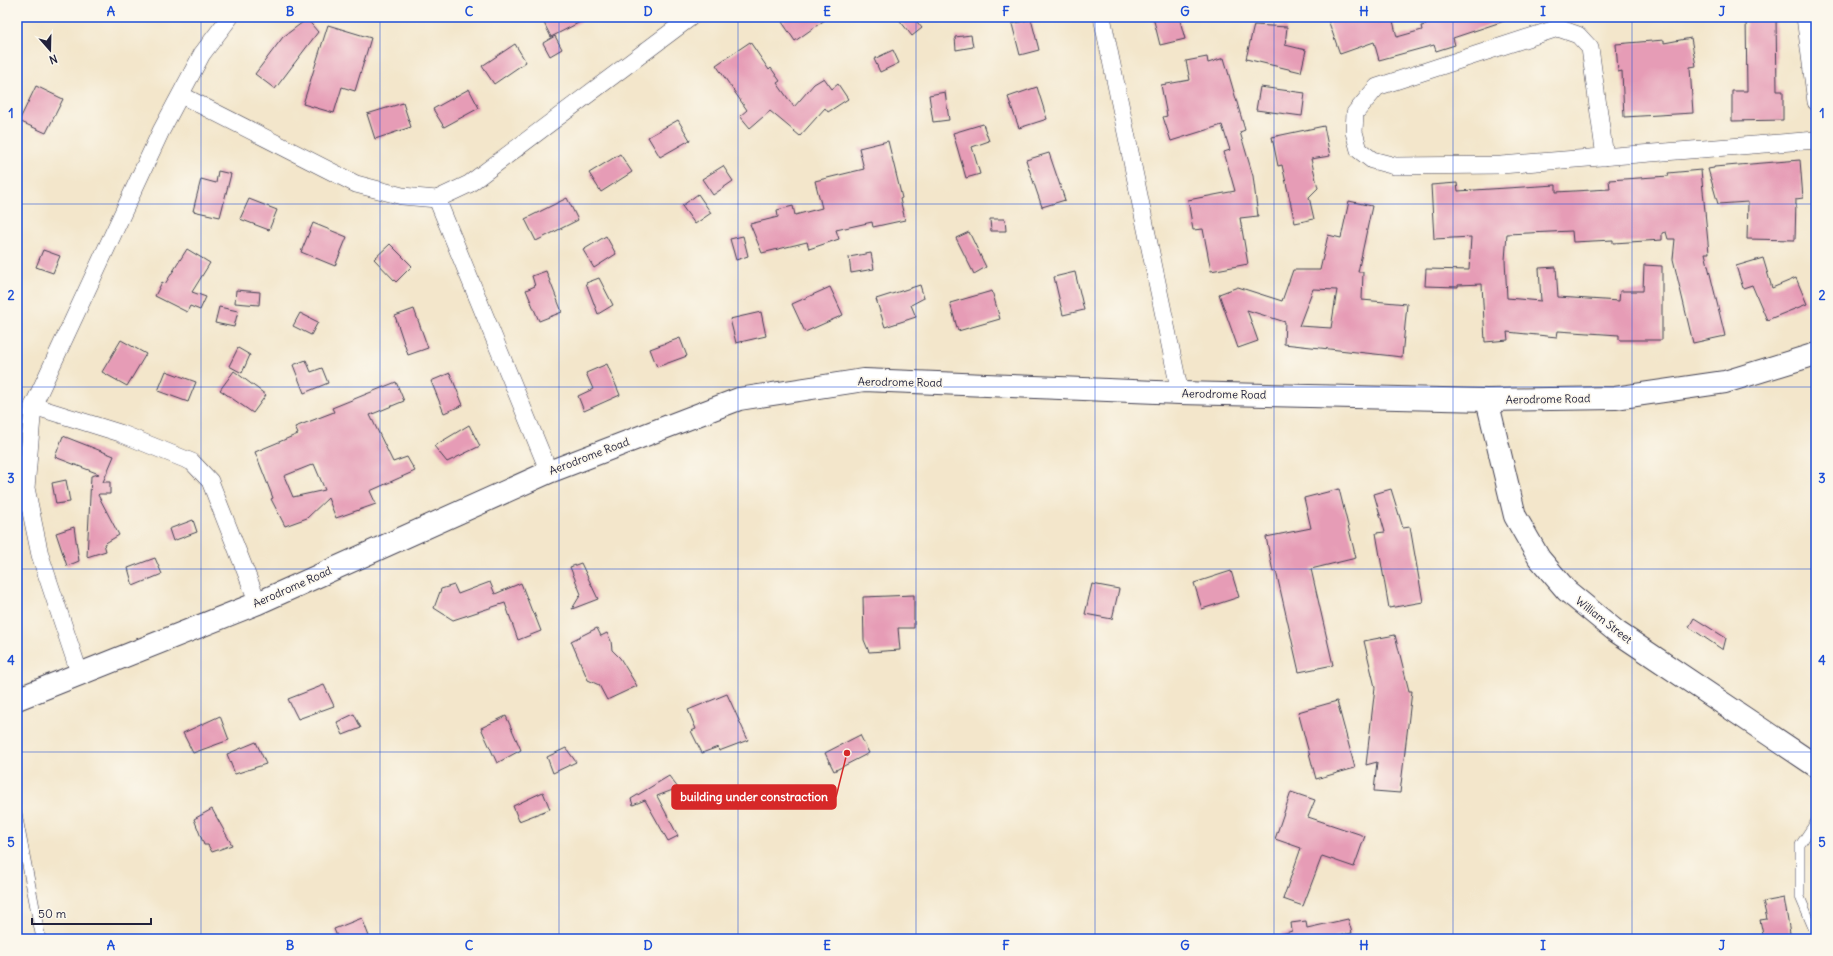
<svg xmlns="http://www.w3.org/2000/svg" width="1833" height="956" viewBox="0 0 1833 956" font-family="Delius,sans-serif">
	<style>
		.building { fill: #e69cb6; fill-rule: evenodd }
		.lines { fill: none; stroke-linecap: round; stroke-linejoin: round }
		.service-casing { stroke: #413f51; stroke-width: 10 }
		.minor-casing { stroke: #413f51; stroke-width: 18 }
		.tertiary-casing { stroke: #413f51; stroke-width: 24 }
		.service { stroke: #fff; stroke-width: 9 }
		.minor { stroke: #fff; stroke-width: 17 }
		.tertiary { stroke: #fff; stroke-width: 22 }
		.grid { fill: none; stroke: #1d4ed8; stroke-width: 1; stroke-opacity: 0.55 }
		.labels { text-anchor: middle; dominant-baseline: central; stroke-width: 3.5; stroke-linejoin: round; paint-order: stroke }
		.street-label { font-size: 11px; fill: #22223b; stroke: #fbf7ec }
		.leader { fill: none; stroke: #d62828; stroke-width: 1.5 }
		.callout-dot { fill: #d62828; stroke: #fbf7ec; stroke-width: 1.5 }
		.callout { fill: #d62828; stroke: #d62828; stroke-width: 1.5 }
		.callout-label { font-size: 12px; text-anchor: middle; font-weight: bold; fill: #fff }
		.neatline { fill: none; stroke: #1d4ed8; stroke-width: 1.5 }
		.grid-label { font-size: 13px; text-anchor: middle; font-weight: bold; fill: #1d4ed8 }
	</style>
	<rect width="100%" height="100%" fill="#fbf7ec"/>
	<filter id="ink" filterUnits="userSpaceOnUse"><feTurbulence type="fractalNoise" baseFrequency=".025" numOctaves="2"/><feDisplacementMap in="SourceGraphic" scale="8" xChannelSelector="R" yChannelSelector="G"/><feConvolveMatrix kernelMatrix="1 2 1 2 8 2 1 2 1" color-interpolation-filters="sRGB"/></filter>
	<filter id="wash" filterUnits="userSpaceOnUse"><feTurbulence type="fractalNoise" baseFrequency=".012" numOctaves="4" result="noise"/><feDisplacementMap in="SourceGraphic" scale="16" xChannelSelector="R" yChannelSelector="G"/><feGaussianBlur stdDeviation="0.9" result="paint"/><feColorMatrix in="noise" values="0 0 0 0 0 0 0 0 0 0 0 0 0 0 0 0 0 1.4 0 .05"/><feComposite in="paint" operator="in"/></filter>
	<g filter="url(#wash)">
		<rect width="100%" height="100%" fill="#f3e6cb"/>
		<g id="blocks">
			<g class="building">
				<path d="M541,17H590L551,37Z"/>
				<path d="M789,17H829L795,41L782,22Z"/>
				<path d="M897,17H913L922,28L912,36Z"/>
				<path d="M1153,17H1179L1185,39L1160,45Z"/>
				<path d="M1327,17H1392L1397,37L1422,30L1421,26L1426,25L1423,17H1509L1510,19L1453,38L1455,45L1436,51L1434,45L1379,60L1374,42L1340,54Z"/>
				<path d="M1746,17H1776L1777,91H1783V120L1732,121V91H1747Z"/>
				<path d="M307,19L318,32L275,89L255,74L283,37Z"/>
				<path d="M1031,19L1039,50L1020,55L1012,24Z"/>
				<path d="M328,25L371,38L355,91L342,87L334,113L303,104Z"/>
				<path d="M1254,25L1287,27L1285,45L1306,50L1301,72L1246,59Z"/>
				<path d="M971,35L973,47L956,50L955,37Z"/>
				<path d="M555,36L562,49L550,56L543,43Z"/>
				<path d="M1691,38L1696,66L1690,67L1693,113L1624,117L1622,71L1618,72L1616,44L1664,40V43Z"/>
				<path d="M750,42L769,70L771,68L780,81L777,83L794,107L814,84L824,78L832,89L838,84L848,99L828,112L825,108L800,136L770,111L750,128L740,116L747,110L716,65Z"/>
				<path d="M515,44L526,62L494,84L482,66Z"/>
				<path d="M893,50L899,63L880,72L874,59Z"/>
				<path d="M1207,57L1208,63L1224,58L1245,130L1240,132L1253,176L1258,216L1240,218L1248,264L1211,271L1203,229L1193,230L1188,200L1235,191L1224,152L1230,150L1222,125L1171,141L1163,117L1167,116L1161,85L1190,80L1186,61Z"/>
				<path d="M36,86L63,99L46,133L19,121Z"/>
				<path d="M1037,87L1047,119L1019,128L1008,97Z"/>
				<path d="M1260,87L1305,93L1302,116L1256,110Z"/>
				<path d="M469,89L479,108L444,127L433,109Z"/>
				<path d="M945,92L949,120L933,122L929,95Z"/>
				<path d="M403,103L411,127L375,139L367,114Z"/>
				<path d="M678,120L690,140L660,157L648,137Z"/>
				<path d="M983,124L989,141L972,147L980,174L966,178L953,133Z"/>
				<path d="M1324,126L1330,156L1311,159L1318,188L1309,197L1314,219L1295,223L1282,165L1278,166L1272,137Z"/>
				<path d="M888,141L902,198L900,199L905,220L873,227L872,222L836,230L839,239L809,249L807,242L762,253L750,224L778,217L777,210L793,206L795,215L822,208L815,181L864,169L859,148Z"/>
				<path d="M1049,153L1065,200L1042,207L1026,160Z"/>
				<path d="M620,154L632,172L601,192L589,173Z"/>
				<path d="M1800,160L1803,198L1796,199L1795,240L1747,239L1748,202L1718,204L1708,169L1714,168V167Z"/>
				<path d="M723,166L733,181L713,195L702,179Z"/>
				<path d="M1701,170L1709,253H1705L1725,336L1693,343L1673,259L1675,239H1668L1666,232L1662,233V240L1613,243V240L1573,242L1572,231L1507,234L1505,260L1507,298L1541,301L1539,268L1556,267L1558,297L1619,301L1620,291H1643L1644,265L1662,266V340H1619V335L1558,331L1557,337L1507,332L1508,340L1485,342L1482,284L1458,285V287L1425,286L1426,269L1469,270L1471,237L1434,239L1431,185L1457,183L1458,191L1556,185V192L1610,189L1609,180L1669,176L1668,173Z"/>
				<path d="M218,171L231,174L220,217L193,211L201,179L216,183Z"/>
				<path d="M698,194L711,213L695,224L682,206Z"/>
				<path d="M567,198L578,220L536,241L525,219Z"/>
				<path d="M249,199L277,210L269,230L240,219Z"/>
				<path d="M1349,201L1372,206L1358,272H1363L1362,300L1407,304L1402,357L1284,344L1285,322L1247,310L1258,341L1238,348L1219,294L1238,287L1282,301L1293,270H1320L1328,235L1341,238ZM1313,289L1337,290L1331,328L1299,326Z"/>
				<path d="M990,219H1005L1006,231H991Z"/>
				<path d="M313,223L347,237L335,266L301,252Z"/>
				<path d="M969,232L986,267L974,274L956,238Z"/>
				<path d="M606,236L616,254L594,268L583,250Z"/>
				<path d="M743,236L748,256L736,260L730,239Z"/>
				<path d="M390,244L412,266L396,282L374,259Z"/>
				<path d="M187,249L210,263L192,292L206,297L200,310L190,306L187,312L155,296L162,282L165,284Z"/>
				<path d="M43,250L60,256L53,273L36,267Z"/>
				<path d="M871,253L874,269L851,273L849,257Z"/>
				<path d="M1763,258L1772,288L1796,278L1807,304L1767,320L1752,285L1743,288L1736,266Z"/>
				<path d="M546,271L562,312L539,321L526,290L535,286L532,276Z"/>
				<path d="M1075,272L1084,310L1063,315L1054,277Z"/>
				<path d="M599,278L613,305L598,314L586,283Z"/>
				<path d="M920,285L924,298L911,305L916,317L885,327L876,299Z"/>
				<path d="M830,287L843,315L805,332L792,304Z"/>
				<path d="M236,290L260,292L259,305L235,303Z"/>
				<path d="M992,291L1000,319L958,331L950,303Z"/>
				<path d="M219,307L238,311L234,327L215,323Z"/>
				<path d="M414,309L428,348L408,355L395,316Z"/>
				<path d="M761,312L766,336L736,343L730,319Z"/>
				<path d="M300,313L318,322L311,335L293,326Z"/>
				<path d="M680,338L687,356L657,367L650,349Z"/>
				<path d="M121,340L146,354L127,386L102,372Z"/>
				<path d="M238,348L250,355L242,373L229,366Z"/>
				<path d="M306,360L311,372L322,368L328,383L304,393L293,365Z"/>
				<path d="M607,364L620,395L584,411L578,396L593,389L586,373Z"/>
				<path d="M166,371L196,382L188,402L158,391Z"/>
				<path d="M234,371L266,395L253,413L220,390Z"/>
				<path d="M450,373L463,405L444,413L431,381Z"/>
				<path d="M396,382L404,401L370,415L393,462L407,457L415,471L370,491L376,504L336,518L328,498L307,518L285,526L271,499L273,498L255,452L298,434L295,427L334,412L332,408ZM314,464L325,490L293,497L284,476Z"/>
				<path d="M469,425L480,446L447,462L434,446Z"/>
				<path d="M63,436L114,456L103,482H110V494H99L98,495L119,535L104,544L106,551L87,557L91,476L99,474L55,457Z"/>
				<path d="M66,480L70,502L56,504L52,483Z"/>
				<path d="M1339,489L1356,558L1311,569L1333,665L1299,672L1276,571L1273,572L1266,537L1311,528L1304,498Z"/>
				<path d="M1391,489L1403,528L1410,527L1423,602L1389,608L1376,533L1385,532L1374,494Z"/>
				<path d="M193,520L197,532L173,541L169,529Z"/>
				<path d="M74,527L79,561L67,566L56,533Z"/>
				<path d="M155,558L162,574L133,586L128,568Z"/>
				<path d="M581,563L598,599L572,609L581,594L570,567Z"/>
				<path d="M1231,571L1239,597L1202,609L1194,583Z"/>
				<path d="M490,582L495,594L521,583L533,614L534,613L541,631L518,640L505,603L453,620L434,608L441,589L454,585L458,594Z"/>
				<path d="M1092,584L1119,589L1112,619L1085,614Z"/>
				<path d="M914,595V628H898L900,650L869,652L864,640L863,597Z"/>
				<path d="M1694,618L1726,638L1723,650L1689,627Z"/>
				<path d="M597,628L601,636L607,633L611,641L612,650L620,658L637,686L607,700L599,685L588,680L571,641Z"/>
				<path d="M1395,635L1409,691H1412L1400,793L1374,791L1377,762L1366,765L1375,687L1364,641Z"/>
				<path d="M324,685L334,706L298,719L288,699Z"/>
				<path d="M727,694L748,740L719,751L718,747L702,753L691,731L696,729L688,710Z"/>
				<path d="M1337,701L1355,768L1316,779L1298,712Z"/>
				<path d="M354,714L361,728L343,735L337,722Z"/>
				<path d="M220,716L229,740L193,753L183,733Z"/>
				<path d="M506,716L521,750L497,763L481,728Z"/>
				<path d="M860,735L869,753L834,771L825,753Z"/>
				<path d="M256,742L266,764L235,774L227,754Z"/>
				<path d="M566,748L576,762L553,773L547,757Z"/>
				<path d="M669,776L678,788L657,796L678,836L668,841L645,800L633,805L631,799Z"/>
				<path d="M543,792L550,809L519,821L513,806Z"/>
				<path d="M1291,792L1315,800L1308,817L1365,836L1354,867L1322,856L1303,906L1283,899L1301,848L1275,839Z"/>
				<path d="M212,809L232,845L212,852L208,845H204L194,819Z"/>
				<path d="M1784,898L1791,939H1764L1760,920L1767,919L1763,902Z"/>
				<path d="M362,918L370,939H338L334,929Z"/>
				<path d="M1348,919L1352,933L1326,939H1283L1282,934L1292,931L1291,923L1306,921L1307,928Z"/>
			</g>
		</g>
	</g>
	<g filter="url(#ink)">
		<use href="#blocks" fill-opacity="0" stroke="#413f51" stroke-width="1"/>
		<g class="lines">
			<defs>
				<g id="service">
					<path d="M17,813L41,939"/>
					<path d="M1816,821L1800,845V897L1816,935"/>
				</g>
				<g id="minor">
					<path d="M1102,17L1180,393"/>
					<path d="M1805,17L1816,102"/>
					<path d="M181,95L356,184L402,196L437,199L469,184L691,17"/>
					<path d="M1605,157L1590,48L1578,35L1558,28L1377,87L1355,113L1354,132L1359,150L1372,160L1395,166L1501,165L1816,140"/>
					<path d="M437,199L549,472"/>
					<path d="M33,406L120,433L192,462L210,481L258,603"/>
					<path d="M80,675L40,555L26,488L33,406L161,131L202,54L230,17"/>
				</g>
				<g id="tertiary">
					<path d="M1487,400L1515,516L1539,558L1567,591L1617,632L1816,766"/>
					<path d="M17,699L258,603L549,472L739,399L864,380L1180,393L1487,400L1615,398L1725,382L1816,354"/>
				</g>
			</defs>
			<use href="#service" class="service-casing"/>
			<use href="#minor" class="minor-casing"/>
			<use href="#tertiary" class="tertiary-casing"/>
			<use href="#service" class="service"/>
			<use href="#minor" class="minor"/>
			<use href="#tertiary" class="tertiary"/>
		</g>
	</g>
	<path class="grid" d="M201,17V939M380,17V939M559,17V939M738,17V939M916,17V939M1095,17V939M1274,17V939M1453,17V939M1632,17V939M17,204H1816M17,387H1816M17,569H1816M17,752H1816"/>
	<g class="labels">
		<g class="street-label">
			<text transform="translate(900 382) rotate(1)">Aerodrome Road</text>
			<text transform="translate(1224 394) rotate(1)">Aerodrome Road</text>
			<text transform="translate(1548 399) rotate(-1)">Aerodrome Road</text>
			<text transform="translate(589 456) rotate(-21)">Aerodrome Road</text>
			<text transform="translate(292 587) rotate(-24)">Aerodrome Road</text>
			<text transform="translate(1604 620) rotate(38)">William Street</text>
		</g>
	</g>
	<path class="leader" d="M847 753L836 797"/>
	<circle class="callout-dot" cx="847" cy="753" r="4"/>
	<rect class="callout" x="672" y="785" width="164" height="24" rx="4"/>
	<g class="callout-label">
		<text x="754" y="801">building under constraction</text>
	</g>
	<rect width="1833" height="956" fill="none" stroke="#fbf7ec" stroke-width="44"/>
	<g transform="translate(50 50) rotate(160)" stroke="#fbf7ec" stroke-width="3" paint-order="stroke">
	<path d="M0-3L7 15L0 10L-7 15Z" fill="#22223b"/>
	<text y="-6" font-size="11" font-weight="bold" text-anchor="middle" fill="#22223b">N</text>
	</g>
	<path d="M32 918v6h119v-6" fill="none" stroke="#22223b" stroke-width="2"/>
	<text x="38" y="918" font-size="12" fill="#22223b" stroke="#fbf7ec" stroke-width="3" paint-order="stroke">50 m</text>
	<rect x="22" y="22" width="1789" height="912" class="neatline"/>
	<g class="grid-label">
		<text x="111" y="16">A</text>
		<text x="290" y="16">B</text>
		<text x="469" y="16">C</text>
		<text x="648" y="16">D</text>
		<text x="827" y="16">E</text>
		<text x="1006" y="16">F</text>
		<text x="1185" y="16">G</text>
		<text x="1364" y="16">H</text>
		<text x="1543" y="16">I</text>
		<text x="1722" y="16">J</text>
		<text x="11" y="118">1</text>
		<text x="1822" y="118">1</text>
		<text x="11" y="300">2</text>
		<text x="1822" y="300">2</text>
		<text x="11" y="483">3</text>
		<text x="1822" y="483">3</text>
		<text x="11" y="665">4</text>
		<text x="1822" y="665">4</text>
		<text x="11" y="847">5</text>
		<text x="1822" y="847">5</text>
		<text x="111" y="950">A</text>
		<text x="290" y="950">B</text>
		<text x="469" y="950">C</text>
		<text x="648" y="950">D</text>
		<text x="827" y="950">E</text>
		<text x="1006" y="950">F</text>
		<text x="1185" y="950">G</text>
		<text x="1364" y="950">H</text>
		<text x="1543" y="950">I</text>
		<text x="1722" y="950">J</text>
	</g>
</svg>
